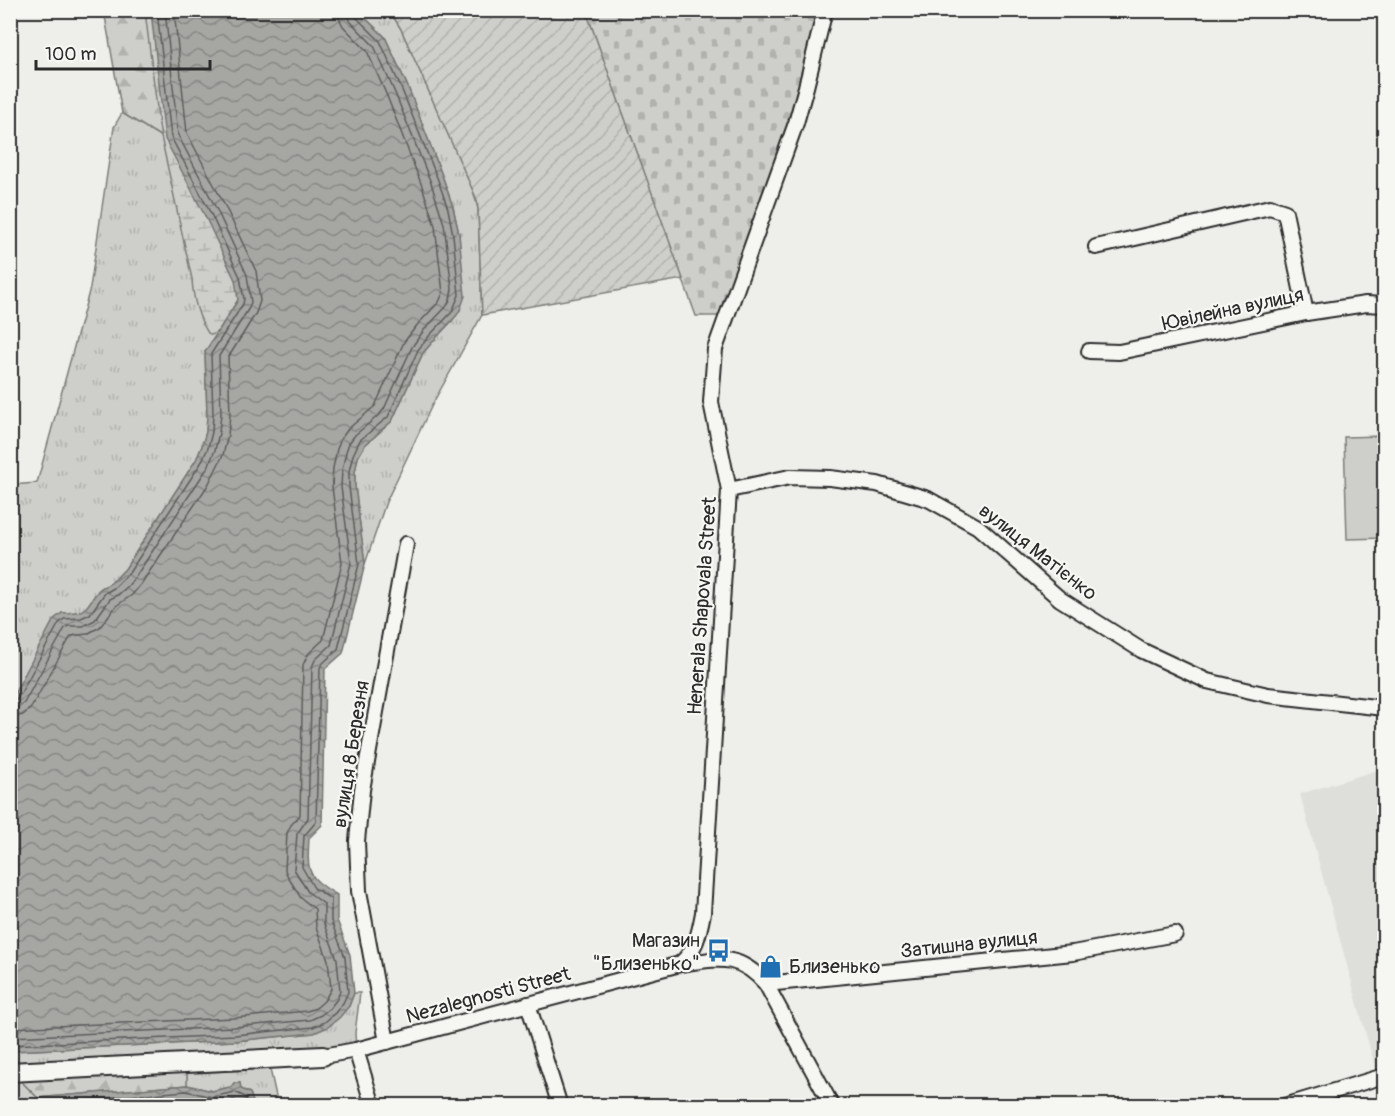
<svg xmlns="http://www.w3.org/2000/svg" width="1395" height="1116" viewBox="0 0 1395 1116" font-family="Pangolin,sans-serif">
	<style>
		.built { fill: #dededb }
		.grass { fill: url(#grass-tufts); stroke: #7c7c7a; stroke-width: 1.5 }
		.forest { fill: url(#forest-firs); stroke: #7c7c7a; stroke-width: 1.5 }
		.wetland { fill: url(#wetland-marsh); stroke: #7c7c7a; stroke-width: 1.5 }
		.cemetery { fill: url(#cemetery-stones); stroke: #7c7c7a; stroke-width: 1.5 }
		.garden { fill: url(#garden-furrows); stroke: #7c7c7a; stroke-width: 1.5 }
		.pitch { fill: #cececa; stroke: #7c7c7a; stroke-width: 1.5 }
		.water { fill: url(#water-waves); stroke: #757573; stroke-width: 1.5 }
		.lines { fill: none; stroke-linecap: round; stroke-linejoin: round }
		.shore { stroke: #5c5c5b; stroke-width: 1.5 }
		.street-casing { stroke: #2b2b2b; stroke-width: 18 }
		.secondary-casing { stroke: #2b2b2b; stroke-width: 22 }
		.street { stroke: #f6f6f2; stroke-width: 14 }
		.secondary { stroke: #f6f6f2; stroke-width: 18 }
		.labels { text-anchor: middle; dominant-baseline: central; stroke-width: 4.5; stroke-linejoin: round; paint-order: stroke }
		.street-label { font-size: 20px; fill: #2b2b2b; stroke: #f6f6f2 }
		.poi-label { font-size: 20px; fill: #2b2b2b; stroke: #f6f6f2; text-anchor: end }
	</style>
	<defs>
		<pattern id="grass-tufts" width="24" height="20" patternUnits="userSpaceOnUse" patternTransform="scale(1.5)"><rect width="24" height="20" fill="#cececa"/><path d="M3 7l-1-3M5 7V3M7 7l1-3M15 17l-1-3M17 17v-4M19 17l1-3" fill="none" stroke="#b1b1ae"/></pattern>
		<pattern id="forest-firs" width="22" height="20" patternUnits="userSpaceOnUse" patternTransform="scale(1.5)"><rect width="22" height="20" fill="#cececa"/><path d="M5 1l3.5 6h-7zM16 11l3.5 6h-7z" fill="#b1b1ae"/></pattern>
		<pattern id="wetland-marsh" width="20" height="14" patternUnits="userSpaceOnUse" patternTransform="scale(1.5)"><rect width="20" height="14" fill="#cececa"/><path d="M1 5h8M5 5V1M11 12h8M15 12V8" fill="none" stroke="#b1b1ae"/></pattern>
		<pattern id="cemetery-stones" width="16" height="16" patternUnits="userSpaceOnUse" patternTransform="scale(1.5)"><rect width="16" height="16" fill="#cececa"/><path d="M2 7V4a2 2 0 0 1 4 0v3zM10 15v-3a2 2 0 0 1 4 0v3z" fill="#b1b1ae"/></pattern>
		<pattern id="garden-furrows" width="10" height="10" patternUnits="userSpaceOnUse" patternTransform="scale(1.5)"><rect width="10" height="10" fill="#cececa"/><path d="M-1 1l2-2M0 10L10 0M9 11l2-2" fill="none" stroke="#b1b1ae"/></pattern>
		<pattern id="water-waves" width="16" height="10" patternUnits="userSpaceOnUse" patternTransform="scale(1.5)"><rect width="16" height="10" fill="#a6a6a3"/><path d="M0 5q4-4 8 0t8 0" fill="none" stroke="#878785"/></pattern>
	</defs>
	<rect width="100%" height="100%" fill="#eeeeea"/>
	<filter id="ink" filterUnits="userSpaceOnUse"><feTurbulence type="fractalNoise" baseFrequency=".0167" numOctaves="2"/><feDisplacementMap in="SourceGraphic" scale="12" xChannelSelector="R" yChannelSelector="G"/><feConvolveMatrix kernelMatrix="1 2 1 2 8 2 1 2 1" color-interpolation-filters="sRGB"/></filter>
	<g filter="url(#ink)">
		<path class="built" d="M1384,768V1076L1378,1078L1300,794Z"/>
		<g class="grass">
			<path d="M358,11H390L401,29L473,190L478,209L482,315L433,403L386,502L365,564L355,486V472L358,457L365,445L392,421L423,353L435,339L452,321L460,310L459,234L453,207L443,178L408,87L385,37Z"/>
			<path d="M122,113L165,139L238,300L205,352L207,415L206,432L202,446L196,460L125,569C120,574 116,579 111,583C107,586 102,586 99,590C83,609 91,612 62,613L11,700V485L37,483L90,288L114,127Z"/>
			<path d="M354,993H360L355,1033L356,1050L18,1078L38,1098L30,1105H11L10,1051L235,1041L314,1033L349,1006Z"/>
			<path d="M270,1069L278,1105H254L250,1093L241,1089L240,1083H234L231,1087L212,1091L187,1085V1073Z"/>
		</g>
		<g class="forest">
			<path d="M104,11H151L165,139L122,113Z"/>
			<path d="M187,1073V1085L38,1098L18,1078Z"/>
		</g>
		<path class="wetland" d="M145,11H158L239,285L238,300L219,330L212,335L208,333C198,317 193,298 192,279L160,132Z"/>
		<path class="cemetery" d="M812,10L825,14L727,316H696L586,11Z"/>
		<path class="garden" d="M390,11H586L683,279L482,315L478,209L477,200L401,29Z"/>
		<path class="pitch" d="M1384,436V538L1347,539L1344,437Z"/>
		<g class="water">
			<path d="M151,11H358L385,37L408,87L443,178L453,207L459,234L465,296L460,310L457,315L435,339L423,353L392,421L365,445L358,457L355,472V486L365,564L343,653L325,669L322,825L309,838C307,872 307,877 337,895V920L350,955L354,993L349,1006L340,1017L328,1027L314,1033L235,1041L11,1051V700L54,619L62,613C91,612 83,609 99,590C102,586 107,586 111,583C116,579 120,574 125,569L196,460L202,446L206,432L207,415L205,352L238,300L235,280L205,216L165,139Z"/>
			<path d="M234,1083H240L241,1089L250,1093L254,1105H30L38,1098L47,1097L187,1085L212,1091L231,1087Z"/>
		</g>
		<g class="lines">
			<g class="shore">
				<path d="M10,701H15L18,698L59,623L64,619L81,618L90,614L105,593L114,588L129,573L201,463L208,448L212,432L213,414L211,354L243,304L244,299L240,277L211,214L171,137L157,10"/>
				<path d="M10,709L19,707L24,703L65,628L68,626H83L95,620L110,599L118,595L128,586L136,576L208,467L215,450L219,433L221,414L219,356L249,308L251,302L247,275L217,210L178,135L165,10"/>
				<path d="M10,718L23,715L31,708L71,636L87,634L100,627L116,606L132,595L141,584L208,485L223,455L228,435L230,415L228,358L256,313L260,301L256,271L225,206L187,133L174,10"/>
				<path d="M10,1028L234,1018L307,1011L316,1008L324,1001L331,989L328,960L316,927L315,909L301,898L288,877L285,870L287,833L291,825L300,815L303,665L308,654L323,640L342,563L332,487L333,468L337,449L341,439L348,429L375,406L404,342L418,324L439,302L443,293L435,226L422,186L387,96L367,51L343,26L339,18L338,10"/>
				<path d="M10,1037L234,1027L310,1020L321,1015L330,1008L337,999L340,991L337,959L324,924V904L308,892L294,869L297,834L308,818L312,667L315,660L331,645L351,563L341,487L342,470L346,452L349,443L355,435L379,415L384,409L412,347L424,330L446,307L450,300L452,289L444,224L431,183L395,93L374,46L350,21L347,10"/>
				<path d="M10,1045L235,1035L313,1027L325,1022L335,1013L343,1003L348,992L345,957L331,921V899L314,888L302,867L304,836L316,822L320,668L322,664L338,649L359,564L349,487V471L353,455L360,440L388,417L418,350L430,335L452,312L459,295L453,235L448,209L438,180L402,90L380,41L356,17L355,10"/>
				<path d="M39,1106L48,1103L186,1091L212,1097L235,1092L245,1097L248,1106"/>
				<path d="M102,1106L186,1098L212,1104L234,1100L239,1103L240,1106"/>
			</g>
			<defs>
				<g id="street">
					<path d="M1096,247L1270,207L1285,212L1306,313"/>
					<path d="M1089,351L1119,352L1306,313L1366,304L1384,305"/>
					<path d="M729,490L790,477L830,478L877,484L928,499L978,527L1060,599L1141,650L1207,681L1268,695L1384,708"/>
					<path d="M680,964C696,950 699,934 703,913L729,490L711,402L715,349L796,123L806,87L825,10"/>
					<path d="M766,984L1073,953L1175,934"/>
					<path d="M528,1004L560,1106"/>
					<path d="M387,1042L359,891L357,841L362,790L406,544"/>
					<path d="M356,1050L373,1106"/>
					<path d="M323,1056L356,1050L680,964C718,959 738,952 766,984L832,1106"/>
					<path d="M1284,1106L1384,1076"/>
				</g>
				<path id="secondary" d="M10,1072L323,1056"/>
			</defs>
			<use href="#street" class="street-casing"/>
			<use href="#secondary" class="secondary-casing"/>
			<use href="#street" class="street"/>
			<use href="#secondary" class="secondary"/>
		</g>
	</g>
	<defs>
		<symbol id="bus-bare" viewBox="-9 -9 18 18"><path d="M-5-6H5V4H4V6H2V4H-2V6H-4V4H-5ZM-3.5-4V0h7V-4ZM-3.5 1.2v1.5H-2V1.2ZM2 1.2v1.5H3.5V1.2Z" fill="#1f6fb2" stroke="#f6f6f2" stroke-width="2.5" paint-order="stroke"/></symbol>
		<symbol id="shop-bare" viewBox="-9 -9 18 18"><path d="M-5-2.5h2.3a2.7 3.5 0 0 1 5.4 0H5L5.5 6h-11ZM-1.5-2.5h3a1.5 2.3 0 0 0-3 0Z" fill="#1f6fb2" stroke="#f6f6f2" stroke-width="2.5" paint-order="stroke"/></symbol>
	</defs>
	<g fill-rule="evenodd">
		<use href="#bus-bare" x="702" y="934" width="33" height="33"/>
		<use href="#shop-bare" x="754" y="950" width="33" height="33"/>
	</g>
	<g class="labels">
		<g class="street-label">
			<text transform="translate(1233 309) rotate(-12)">Ювілейна вулиця</text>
			<text transform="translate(1038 552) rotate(38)">вулиця Матієнко</text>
			<text transform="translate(702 606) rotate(-86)">Henerala Shapovala Street</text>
			<text transform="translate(351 754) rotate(-81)">вулиця 8 Березня</text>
			<text transform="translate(969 944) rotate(-6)">Затишна вулиця</text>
			<text transform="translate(488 995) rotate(-15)">Nezalegnosti Street</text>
		</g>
		<g class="poi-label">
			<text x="700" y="940">Магазин<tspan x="700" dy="23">"Близенько"</tspan></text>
			<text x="789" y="966" text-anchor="start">Близенько</text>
		</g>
	</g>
	<rect width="1395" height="1116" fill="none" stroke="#f6f6f2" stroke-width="36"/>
	<rect x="18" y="18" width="1359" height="1080" fill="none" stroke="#2b2b2b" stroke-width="2" filter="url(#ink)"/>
	<path d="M36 60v9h174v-9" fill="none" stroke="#2b2b2b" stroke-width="3"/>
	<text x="45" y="60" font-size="18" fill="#2b2b2b" stroke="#f6f6f2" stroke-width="4.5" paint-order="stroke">100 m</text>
</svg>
